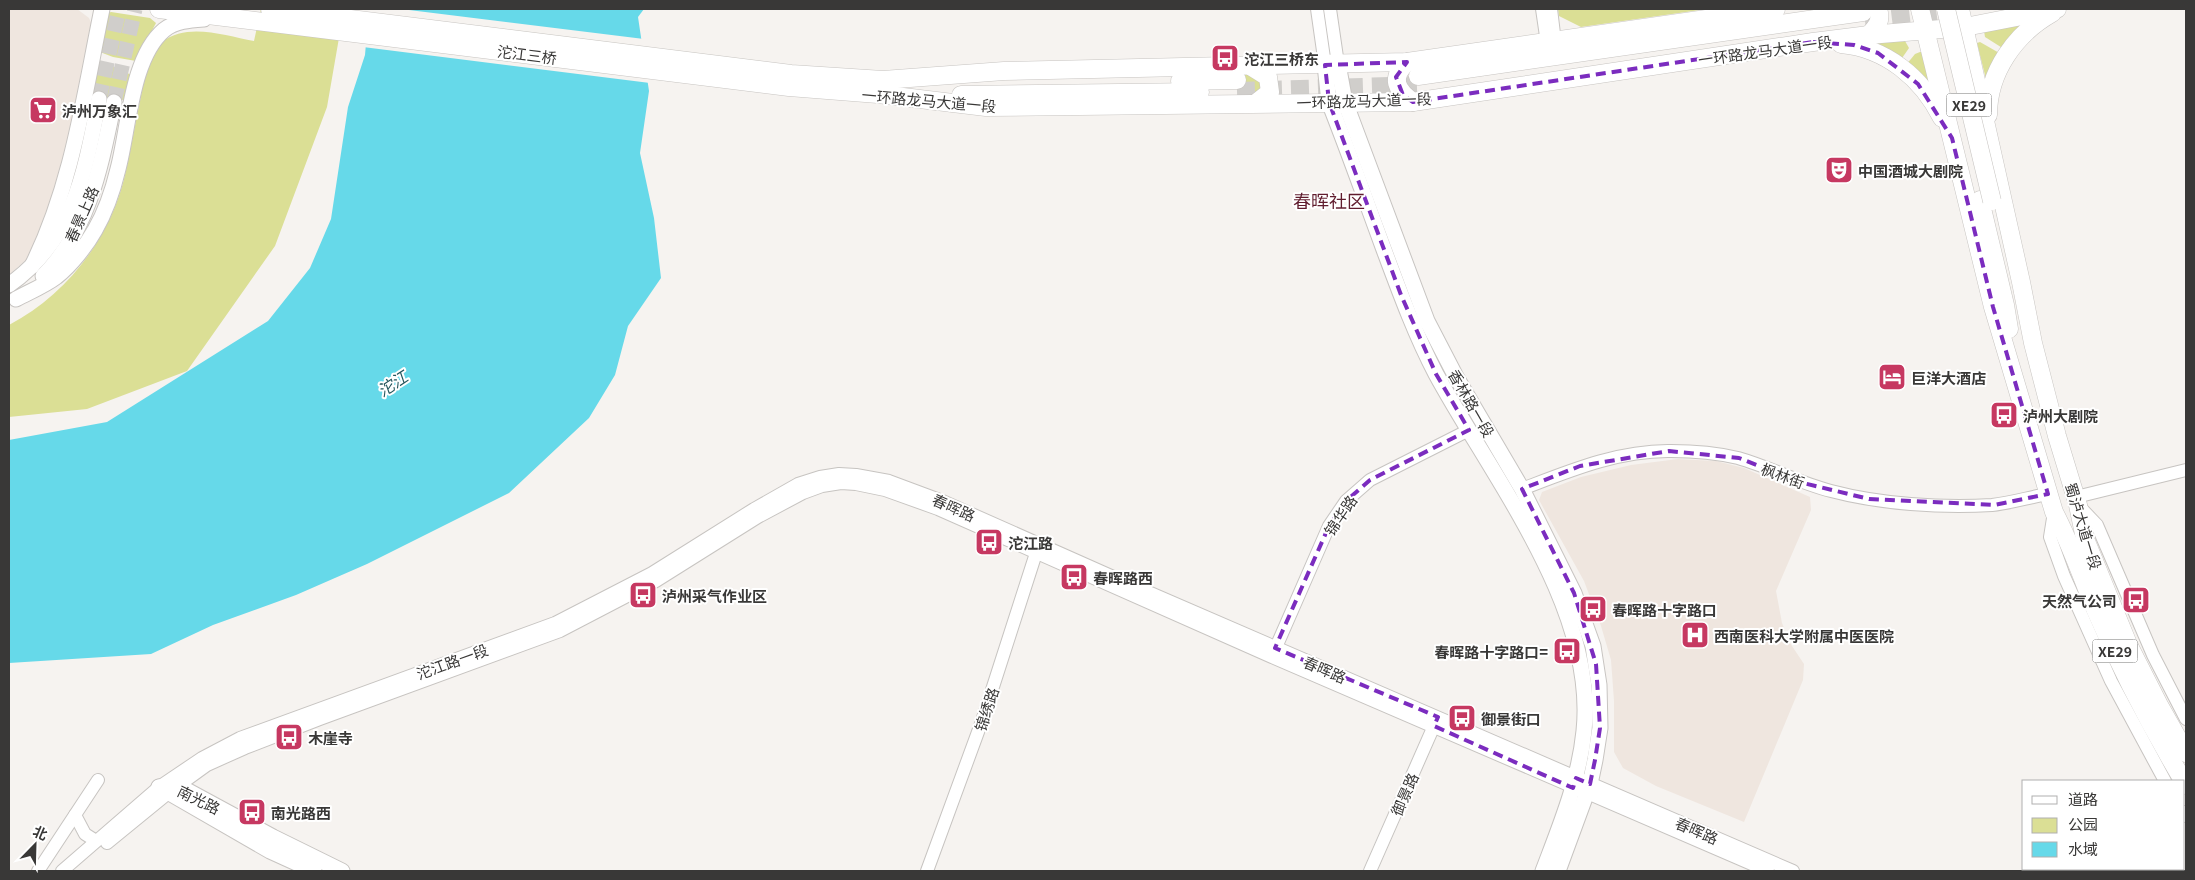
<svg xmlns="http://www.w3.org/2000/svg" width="2195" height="880" viewBox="0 0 2195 880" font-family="Georgia,'Noto Sans SC',serif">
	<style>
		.built { fill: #efe6df }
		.green { fill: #dbdf95 }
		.water { fill: #66d9e9 }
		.pier { fill: #f6f3f0 }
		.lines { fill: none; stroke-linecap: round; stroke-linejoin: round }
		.major-tunnel { stroke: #d0cecb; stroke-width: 15; stroke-dasharray: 15 8; stroke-linecap: butt }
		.highway-tunnel { stroke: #d0cecb; stroke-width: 18; stroke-dasharray: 18 9; stroke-linecap: butt }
		.minor-casing { stroke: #c7c4c1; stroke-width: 14 }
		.major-casing { stroke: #c7c4c1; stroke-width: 17 }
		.highway-casing { stroke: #c7c4c1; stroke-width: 19 }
		.minor { stroke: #fff; stroke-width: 12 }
		.major { stroke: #fff; stroke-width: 15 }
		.highway { stroke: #fff; stroke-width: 18 }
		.highway-bridge-casing { stroke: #c7c4c1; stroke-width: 19; stroke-linecap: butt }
		.highway-bridge { stroke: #fff; stroke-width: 18 }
		.marked { fill: none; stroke: #7b2cbf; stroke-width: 4; stroke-dasharray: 10 6; stroke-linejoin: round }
		.labels { text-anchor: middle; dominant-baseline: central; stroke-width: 4; stroke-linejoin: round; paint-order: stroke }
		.shield { fill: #fff; stroke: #747473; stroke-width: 1 }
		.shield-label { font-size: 14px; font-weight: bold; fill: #393837 }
		.street-label { font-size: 15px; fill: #393837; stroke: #fff }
		.poi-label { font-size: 15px; font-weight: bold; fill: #393837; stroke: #fff; text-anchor: start }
		.water-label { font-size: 16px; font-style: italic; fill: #23555c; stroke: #fff }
		.quarter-label { font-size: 18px; fill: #601c2e; stroke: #fff }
	</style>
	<rect width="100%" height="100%" fill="#f6f3f0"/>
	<g class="built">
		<path d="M9,9H77L89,18L93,27L66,162L37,250L9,275Z"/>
		<path d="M1678,459L1716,461L1744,468L1810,497L1811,510L1776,591L1782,623L1790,643L1804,664L1803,680L1744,822L1656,786L1623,768L1614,752V701L1611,660L1601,626L1584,581L1539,500L1542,492L1581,477L1631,465Z"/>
	</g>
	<g class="green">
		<path d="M261,9H344L327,107L275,246L187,371L87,409L9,417V325C64,296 106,244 123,183C130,156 134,128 140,101C144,83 146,53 162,42C188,22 225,36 254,41Z"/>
		<path d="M1558,9H1707L1581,27L1559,16Z"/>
		<path d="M111,12L150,18L156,23L136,61L113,57L100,52L108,13Z"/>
		<path d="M2026,22L2004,49L1985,37L1984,31Z"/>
		<path d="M1905,41L1909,48L1900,61L1874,43Z"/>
		<path d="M1980,42L2001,54L1986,79L1977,43Z"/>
		<path d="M1920,52H1924L1931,86L1906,65L1915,54Z"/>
		<path d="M110,66L118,68L131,75L128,101L89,93L94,69Z"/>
		<path d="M1241,75H1254L1263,84L1258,96L1238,98Z"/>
	</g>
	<path class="water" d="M369,9H644L638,17L649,91L640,153L654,218L661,278L628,326L615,375L589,418L509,493L367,564L296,595L213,625L151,654L9,663V440L107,422L268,321L310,268L331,219L348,107L365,55Z"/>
	<path class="pier" d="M367,9H401L644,39L650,83L363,47Z"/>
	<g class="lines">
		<g class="major-tunnel">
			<path d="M99,99L119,9"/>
			<path d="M114,102L135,9"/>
		</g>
		<g class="highway-tunnel">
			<path d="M1865,21L1961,9"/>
			<path d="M1237,91L1420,85"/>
		</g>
		<defs>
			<g id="minor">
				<path d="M1317,9L1325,65"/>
				<path d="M1330,9L1338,64"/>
				<path d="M1542,9L1547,43"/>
				<path d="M1551,9L1555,42"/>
				<path d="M1522,489C1569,471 1619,450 1671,451C1693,451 1717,453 1738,458C1770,467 1799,483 1831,491C1880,504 1941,508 1992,505C2011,503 2030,497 2048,494"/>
				<path d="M2076,497L2186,470"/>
				<path d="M2079,506L2097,525L2153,655L2186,719"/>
				<path d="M2054,512L2050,537L2064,576L2111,681L2165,781"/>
				<path d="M1273,654L1329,526L1346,501L1370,480L1469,430"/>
				<path d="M2184,812L2186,816"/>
				<path d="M75,815L85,834L96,841"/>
				<path d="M107,843L167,794L207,765L245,748L320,719L560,631L656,581L758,517L803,493L822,486L841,483L856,484L885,490L938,509L1272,657L1768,871"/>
				<path d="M38,871L98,780"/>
				<path d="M62,871L159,787L202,758L240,738L555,623L652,573L754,509L798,484L820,477L839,474L856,475L889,481L940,500L1111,576L1793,871"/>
				<path d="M927,871L982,721L1038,547"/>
				<path d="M1370,871L1437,719"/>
			</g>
			<g id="major">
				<path d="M1338,64L1345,102L1427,321L1455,375L1522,489L1574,593L1593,646L1599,685L1600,728L1595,760L1590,784L1558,871"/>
				<path d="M1325,65L1329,102C1348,150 1365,198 1383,247C1399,290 1415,334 1436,374C1493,479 1597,608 1584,731C1579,781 1560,826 1543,871"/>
				<path d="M32,266C72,186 84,96 102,9"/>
				<path d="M43,276C90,229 101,164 114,102"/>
				<path d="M9,285C74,239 85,172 99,99"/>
				<path d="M16,299C29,292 44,286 56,277C71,265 86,246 95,230C106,211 113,190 118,169C129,128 131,58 164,30C175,21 190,20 204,19"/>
				<path d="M159,787L179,786L273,837L342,871"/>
				<path d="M159,787L270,851L314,871"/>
			</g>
			<g id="highway">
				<path d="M159,9L789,87L878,94L986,107L1413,102L1813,42L1869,35L1965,27L2057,9"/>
				<path d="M270,9L791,74L883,80L1004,71L1407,62L1776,9"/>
				<path d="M1920,9L1993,307L2054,512C2071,544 2082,578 2096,611C2122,671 2152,729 2186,785"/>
				<path d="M1960,9L2021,282L2033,343L2057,436L2078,505L2085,539L2128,644L2160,707L2186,753"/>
				<path d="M1869,35C1877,26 1882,21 1878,9"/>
				<path d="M1841,44C1886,48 1922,78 1942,118"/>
				<path d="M1407,62C1390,78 1396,90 1413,102"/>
				<path d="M1252,67L1268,77L1270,92L1256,103"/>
				<path d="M1418,76L1863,12"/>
				<path d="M1180,81L1237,80"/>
				<path d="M961,95L1200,92"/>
				<path d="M1988,115C1988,72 2015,34 2052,13"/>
				<path d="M1980,200L2005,305L2009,329"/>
			</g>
		</defs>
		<use href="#minor" class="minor-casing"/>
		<use href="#major" class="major-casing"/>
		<use href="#highway" class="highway-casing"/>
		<use href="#minor" class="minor"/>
		<use href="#major" class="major"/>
		<use href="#highway" class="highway"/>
		<defs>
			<path id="highway-bridge" d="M1946,9L1992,201"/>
		</defs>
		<use href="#highway-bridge" class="highway-bridge-casing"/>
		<use href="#highway-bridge" class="highway-bridge"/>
	</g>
	<path class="marked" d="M1813,42L1854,45L1878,53L1918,84L1952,138L1993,307L2048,494L1994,505L1869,499L1799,482L1739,458L1669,451L1580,466L1522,489L1574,593L1596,664L1600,728L1595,760L1590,784L1576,778L1573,788L1434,726L1438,717L1275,648L1329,526L1346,501L1370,480L1469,430L1436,374L1401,295L1329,102L1325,65L1407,62L1396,77L1403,95L1413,102Z"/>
	<defs>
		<symbol id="bus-square" viewBox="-11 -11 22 22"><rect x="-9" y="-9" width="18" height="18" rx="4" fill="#c63861" stroke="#fff"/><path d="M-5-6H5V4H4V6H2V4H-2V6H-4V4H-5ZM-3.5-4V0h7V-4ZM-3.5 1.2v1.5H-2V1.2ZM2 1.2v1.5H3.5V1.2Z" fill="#fff"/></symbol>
		<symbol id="supermarket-square" viewBox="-11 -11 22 22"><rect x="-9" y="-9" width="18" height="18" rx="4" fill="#c63861" stroke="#fff"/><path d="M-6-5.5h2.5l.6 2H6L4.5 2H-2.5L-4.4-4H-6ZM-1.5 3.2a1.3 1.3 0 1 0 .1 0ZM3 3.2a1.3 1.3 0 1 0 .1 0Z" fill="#fff"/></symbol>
		<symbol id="theatre-square" viewBox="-11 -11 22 22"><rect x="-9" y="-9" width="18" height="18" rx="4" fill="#c63861" stroke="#fff"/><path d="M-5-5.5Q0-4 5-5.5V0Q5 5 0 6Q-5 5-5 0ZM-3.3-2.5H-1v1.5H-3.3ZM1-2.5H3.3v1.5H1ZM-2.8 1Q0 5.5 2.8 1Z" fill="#fff"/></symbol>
		<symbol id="hotel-square" viewBox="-11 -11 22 22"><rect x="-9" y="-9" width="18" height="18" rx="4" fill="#c63861" stroke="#fff"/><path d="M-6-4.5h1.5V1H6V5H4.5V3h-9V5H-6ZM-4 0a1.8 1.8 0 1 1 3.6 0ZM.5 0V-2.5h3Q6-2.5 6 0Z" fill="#fff"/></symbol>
		<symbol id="hospital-square" viewBox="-11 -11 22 22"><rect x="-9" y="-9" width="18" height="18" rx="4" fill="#c63861" stroke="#fff"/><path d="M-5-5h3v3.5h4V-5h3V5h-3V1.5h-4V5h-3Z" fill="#fff"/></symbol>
	</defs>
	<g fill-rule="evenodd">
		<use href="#bus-square" x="1209" y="42" width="32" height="32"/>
		<use href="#supermarket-square" x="27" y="94" width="32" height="32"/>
		<use href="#theatre-square" x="1823" y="154" width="32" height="32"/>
		<use href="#hotel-square" x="1876" y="361" width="32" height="32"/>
		<use href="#bus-square" x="1988" y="399" width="32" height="32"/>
		<use href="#bus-square" x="973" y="526" width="32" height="32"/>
		<use href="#bus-square" x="1058" y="561" width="32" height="32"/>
		<use href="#bus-square" x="627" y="579" width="32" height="32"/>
		<use href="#bus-square" x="2120" y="584" width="32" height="32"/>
		<use href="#bus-square" x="1577" y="593" width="32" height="32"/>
		<use href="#hospital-square" x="1679" y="619" width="32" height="32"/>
		<use href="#bus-square" x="1551" y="635" width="32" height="32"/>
		<use href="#bus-square" x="1446" y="702" width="32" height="32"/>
		<use href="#bus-square" x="273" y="721" width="32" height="32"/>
		<use href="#bus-square" x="236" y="796" width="32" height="32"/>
	</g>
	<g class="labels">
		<g class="shield">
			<rect x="1946.5" y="93.5" width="45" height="23" rx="4"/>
			<rect x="2092.5" y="639.5" width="45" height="23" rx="4"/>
		</g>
		<g class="shield-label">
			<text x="1969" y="105">XE29</text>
			<text x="2115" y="651">XE29</text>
		</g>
		<g class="street-label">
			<text transform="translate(1765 50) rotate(-8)">一环路龙马大道一段</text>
			<text transform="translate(527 54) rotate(7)">沱江三桥</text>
			<text transform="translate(929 100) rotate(5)">一环路龙马大道一段</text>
			<text transform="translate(1364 100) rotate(-2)">一环路龙马大道一段</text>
			<text transform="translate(81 214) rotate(-66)">春景上路</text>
			<text transform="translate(1472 403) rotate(60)">香林路一段</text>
			<text transform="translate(1783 475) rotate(20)">枫林街</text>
			<text transform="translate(954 507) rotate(24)">春晖路</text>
			<text transform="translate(1340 515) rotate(-56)">锦华路</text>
			<text transform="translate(2084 526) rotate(73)">蜀泸大道一段</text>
			<text transform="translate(452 661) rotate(-20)">沱江路一段</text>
			<text transform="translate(1325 669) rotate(23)">春晖路</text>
			<text transform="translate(986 709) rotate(-72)">锦绣路</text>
			<text transform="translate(1404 794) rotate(-66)">御景路</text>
			<text transform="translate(199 799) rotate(26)">南光路</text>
			<text transform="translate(1697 830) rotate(23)">春晖路</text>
		</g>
		<g class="poi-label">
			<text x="1244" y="58">沱江三桥东</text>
			<text x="62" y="110">泸州万象汇</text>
			<text x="1858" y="170">中国酒城大剧院</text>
			<text x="1911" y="377">巨洋大酒店</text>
			<text x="2023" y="415">泸州大剧院</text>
			<text x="1008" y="542">沱江路</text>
			<text x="1093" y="577">春晖路西</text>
			<text x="662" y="595">泸州采气作业区</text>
			<text x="2117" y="600" text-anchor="end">天然气公司</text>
			<text x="1612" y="609">春晖路十字路口</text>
			<text x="1714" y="635">西南医科大学附属中医医院</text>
			<text x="1548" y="651" text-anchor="end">春晖路十字路口=</text>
			<text x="1481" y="718">御景街口</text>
			<text x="308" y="737">木崖寺</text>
			<text x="271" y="812">南光路西</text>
		</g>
		<g class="water-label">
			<text transform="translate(392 383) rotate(-33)">沱江</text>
		</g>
		<g class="quarter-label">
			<text x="1329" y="200">春晖社区</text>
		</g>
	</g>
	<rect width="2195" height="880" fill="none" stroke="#393837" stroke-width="20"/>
	<rect x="2022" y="780" width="162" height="90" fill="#ffffff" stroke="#b0afaf"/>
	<rect x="2032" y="796" width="25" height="8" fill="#ffffff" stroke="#b0afaf"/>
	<text x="2068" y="805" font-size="15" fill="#393837">道路</text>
	<rect x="2032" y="818" width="25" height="15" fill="#dbdf95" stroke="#b0afaf"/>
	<text x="2068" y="830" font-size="15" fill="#393837">公园</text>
	<rect x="2032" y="842" width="25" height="15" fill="#66d9e9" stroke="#b0afaf"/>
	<text x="2068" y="855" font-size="15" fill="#393837">水域</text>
	<g transform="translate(35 845) rotate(23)" stroke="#ffffff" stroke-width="4" paint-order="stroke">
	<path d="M0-4L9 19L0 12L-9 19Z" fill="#393837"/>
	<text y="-8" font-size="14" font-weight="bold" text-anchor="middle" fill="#393837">北</text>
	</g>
</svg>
